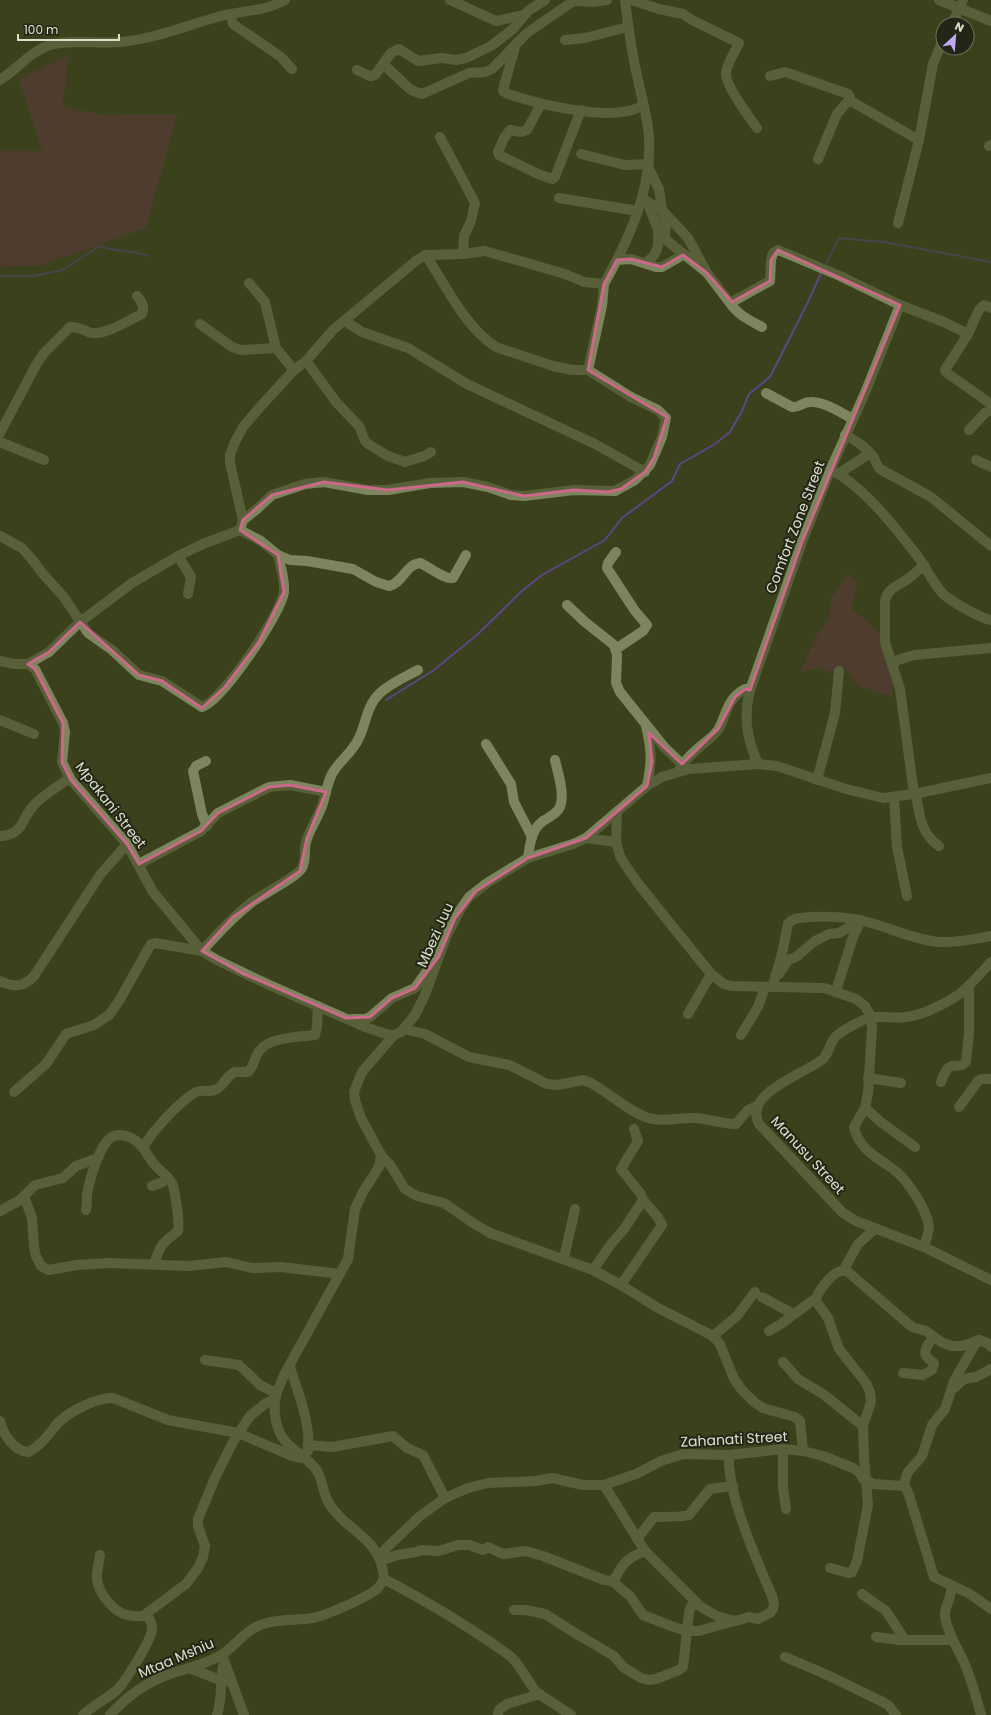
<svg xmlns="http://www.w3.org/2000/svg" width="991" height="1715" viewBox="0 0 991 1715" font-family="Poppins,sans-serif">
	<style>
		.green { fill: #663848 }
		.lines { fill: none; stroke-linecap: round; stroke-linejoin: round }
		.stream { stroke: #5d4687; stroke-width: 2 }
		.minor { stroke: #7c855d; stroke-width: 10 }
		.marked { fill: none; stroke: #cc6888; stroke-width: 3; stroke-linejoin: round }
		.labels { text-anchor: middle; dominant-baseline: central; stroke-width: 4; stroke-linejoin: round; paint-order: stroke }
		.street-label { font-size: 14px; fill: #dbe0cb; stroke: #232616 }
	</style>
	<rect width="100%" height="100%" fill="#3a411c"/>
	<g class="green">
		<path d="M69,55L62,106L102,115L177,114L146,228L39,266L0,267V151H42L19,79Z"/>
		<path d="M848,574L857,582L851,608L880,633L893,677L892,696L860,687L846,669L831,673L822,668L800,672L817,635L829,617L831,599Z"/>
	</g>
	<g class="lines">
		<g class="stream">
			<path d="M825,265L839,238L884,242L991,262"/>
			<path d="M0,276H33L62,270L100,246C116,252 132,250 149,256"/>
			<path d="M386,700L434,670L478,634L522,591L542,575L605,540L622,518L672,481L680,464L715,444L730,432L742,411L749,394L770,377L809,300L822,271"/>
		</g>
		<g class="minor">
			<path d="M450,0L496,21L524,15"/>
			<path d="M632,0L659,9L683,14L692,20L739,43C735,52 727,63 726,73C725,85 749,117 757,128"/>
			<path d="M939,0L991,21"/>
			<path d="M230,14L233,24L281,57L292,69"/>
			<path d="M952,24L963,0"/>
			<path d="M565,40L585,38L628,27"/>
			<path d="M515,47L504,86L503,91L508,94C538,104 616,124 643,105"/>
			<path d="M383,64L411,90L422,94L469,73L485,72L492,69L527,33L572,2L577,1L593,2L607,0"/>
			<path d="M357,70L370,76L375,75L391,53L399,49L418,61L442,58L456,60L466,58L491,46L513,29L528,11L545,0"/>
			<path d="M770,76L785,72L794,75L848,94L850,97L849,100"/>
			<path d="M0,80C16,70 31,51 50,45C72,39 97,44 120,42C155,39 187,25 221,16C243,10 264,12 285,0"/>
			<path d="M541,104L527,130L521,132L510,130L504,138L498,152L499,155L538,174L552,179L555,177L581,110"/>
			<path d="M440,137L475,203L471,221L464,236L463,254"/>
			<path d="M989,146L991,145"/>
			<path d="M581,154L625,165L649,164"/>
			<path d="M818,159L837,114L849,100L919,140"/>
			<path d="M649,169L659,189L662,210L666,224L665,239"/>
			<path d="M559,198L638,211"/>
			<path d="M642,199L662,210L688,238L707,273L730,303L770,281L771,260L773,253L778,250L840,276L900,305L944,322L968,334"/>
			<path d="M647,201L658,230L665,239L706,272"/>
			<path d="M898,223L919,140L933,64L943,40"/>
			<path d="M426,255C445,285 466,328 496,347L553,366L572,370H588"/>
			<path d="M617,260L631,259L656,267H662L683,255"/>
			<path d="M645,263C659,255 659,244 658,230"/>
			<path d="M249,283L265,302L276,348L294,370"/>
			<path d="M730,303C738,315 749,320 762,327"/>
			<path d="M991,308L984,305L979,310L968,334L945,370L947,373L991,404"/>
			<path d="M345,321L362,332L408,348L467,384L595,444L645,472"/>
			<path d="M200,324L232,347L241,350L276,348"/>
			<path d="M306,361L337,403L359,426L365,441L368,444L388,456L405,462L424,456L431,452"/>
			<path d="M766,393L792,407C799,408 803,402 810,402C824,401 841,413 853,419"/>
			<path d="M969,430L985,413L991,410"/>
			<path d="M0,433L36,365L44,353L70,327C79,326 84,331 92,333C106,335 129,320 142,314C145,307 142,302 137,296"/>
			<path d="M845,435C856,440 868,449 874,458C876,462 877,466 880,469L931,497L991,546"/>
			<path d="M0,442L44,460"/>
			<path d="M976,460L991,467"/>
			<path d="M831,470C864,486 897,530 919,558C927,570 934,584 943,594C952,602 980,618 991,620"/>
			<path d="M838,474L869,454"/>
			<path d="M243,520L257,509L272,495L305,484L324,482L368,490H388L430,483L463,482L488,487L511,495L524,496L574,490L615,491L635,480L650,465L662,437L666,418L658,410L631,397L588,370L602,306L604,284"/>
			<path d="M240,530L261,541L278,555L290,560L307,561L353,569L376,582L389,586C403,583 405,565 420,563C428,566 445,580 453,578L466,555"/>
			<path d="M0,536L22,548L31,558L43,574L63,596L88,633L112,650L139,675L162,681L202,707C222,701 281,614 284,592C285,580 281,567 278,555"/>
			<path d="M178,556L191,577L188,594"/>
			<path d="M567,605L585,622L614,645L617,655L616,683L620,692L665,748L682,764"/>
			<path d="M616,649L643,631L647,625L635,611L607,568L608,563L616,552"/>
			<path d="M0,661L14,664H28L35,669L63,723L65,732L62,762L71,780L127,844L153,892L202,951L217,960L265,983L365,1027L389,1035H394L401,1032L415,1015L424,997L447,935L460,910L469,897L487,883L528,858L573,844L586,838L647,786L662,777L689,769L758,764L777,766L846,789L883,798L914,794L991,778"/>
			<path d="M28,664L49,652L80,622L132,583L178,556L203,544L240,530L243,520L230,463V455L235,442L243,427L260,407L294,370L306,361L333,330L417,260L426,255L463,254L485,251L565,274L584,282L604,284C629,239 652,190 649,138C648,117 641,96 637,75C631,50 628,25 625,0"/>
			<path d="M892,664L898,660L914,655L991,648"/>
			<path d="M0,720L34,734"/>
			<path d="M646,726C652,752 652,760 647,786"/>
			<path d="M486,744L511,784L514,802L532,837"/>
			<path d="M206,761L196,766L193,771L202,814L207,826"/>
			<path d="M758,764C747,739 743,717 750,690L802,542L832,466L865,393L900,305"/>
			<path d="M679,770C685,760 693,752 702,745C708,740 714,736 718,730C727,715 726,699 745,689L750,690"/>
			<path d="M817,780L835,713L839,671"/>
			<path d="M914,794L900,689L885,642V601C887,588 900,585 909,578C915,574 919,569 924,565"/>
			<path d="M916,794C919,814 921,834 939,846"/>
			<path d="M894,797L897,847L907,896"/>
			<path d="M617,813L616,842L620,856L626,866L640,886L711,974L724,984L731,986L824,988L856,999L865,1006L871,1017L872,1029L868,1093L865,1108L854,1127C859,1149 876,1157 893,1169C907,1179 926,1208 929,1226C929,1233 926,1240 924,1247"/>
			<path d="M0,836C25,835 21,817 35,804C45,794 58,786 70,778"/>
			<path d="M586,838L616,842"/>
			<path d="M528,858C530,844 531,830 543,821C549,817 557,814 560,807C565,793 558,774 555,760"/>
			<path d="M139,864L201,831L218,813L269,787L290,785L326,792"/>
			<path d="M202,951C218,933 233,917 252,902C263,894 297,877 302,868C307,860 303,848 307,839C311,827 318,817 322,806C326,795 327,783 332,774C338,762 351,754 358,740C366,725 366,707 379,694C389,684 405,677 418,670"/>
			<path d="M991,962C982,972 973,982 963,991C952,1001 921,1016 906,1017C892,1019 876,1014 863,1020C854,1025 839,1031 833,1040C829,1047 828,1054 823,1059C805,1074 742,1093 759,1124L843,1213L856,1221L924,1247L991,1280"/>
			<path d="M779,974L788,960L796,957L815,941L829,934L839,933L861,920"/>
			<path d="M0,981C14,987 23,988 34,976L100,875L127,844"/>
			<path d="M774,981L782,954L788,924C793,917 801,918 810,917C830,916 851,916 871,923C893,929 915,940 939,942C956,943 974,939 991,936"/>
			<path d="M836,991L853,937L861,920"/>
			<path d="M688,1014L711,974"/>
			<path d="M352,1019H365L370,1017L392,998L415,988L433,963"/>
			<path d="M404,1029L425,1034L469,1057L509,1065L547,1084L558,1085L583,1080L591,1083C609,1093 625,1108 643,1116C659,1123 677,1118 693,1118C707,1118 721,1124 736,1124L748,1110L757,1106"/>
			<path d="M394,1035L362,1072L354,1092L355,1100L361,1118L381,1155L391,1166L405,1189L417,1196L444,1203L473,1223L490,1233L593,1270L621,1285L658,1308L713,1336L720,1344L734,1379L742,1390L754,1402L763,1408L795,1417L800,1421L803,1451"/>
			<path d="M741,1035L758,1007L765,987"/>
			<path d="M868,1078L901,1083"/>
			<path d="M941,1082C951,1054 956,1073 966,1062L969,1033V985"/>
			<path d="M14,1092L46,1064L66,1034L94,1025L109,1015L119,1001L151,944L155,943L202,951"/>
			<path d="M959,1107L978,1081L982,1079H991"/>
			<path d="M865,1108L882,1123L915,1147"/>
			<path d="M143,1148C152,1131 179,1102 196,1092C203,1089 211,1093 217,1089C224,1085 227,1075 235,1072H248C255,1066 254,1056 260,1050C270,1037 299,1037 315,1035L317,1027L318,1006"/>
			<path d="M381,1155L379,1167L363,1192L355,1209L348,1259L284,1375C282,1381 279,1386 277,1392C272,1407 275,1431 286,1442C295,1452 307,1458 315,1468C324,1479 322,1494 330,1505C349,1534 381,1537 384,1579"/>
			<path d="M152,1186L163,1182L167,1177"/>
			<path d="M24,1196L32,1218L34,1247L36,1256L41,1266L49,1270L77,1265L109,1263L189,1266L226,1262L252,1268L281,1267L340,1274"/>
			<path d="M86,1210C87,1205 87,1201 87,1195C89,1181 98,1152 107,1141C117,1129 135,1137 143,1148C148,1154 150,1160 155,1165C160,1171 168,1176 172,1183C175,1189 180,1225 178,1231C162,1244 161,1243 154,1264"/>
			<path d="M0,1211L20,1200L35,1185L63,1178L76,1166L98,1158"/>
			<path d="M564,1258L575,1209"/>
			<path d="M593,1270L611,1244L624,1229L643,1200L641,1194L621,1169L638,1141L634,1129"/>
			<path d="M843,1271L858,1244L875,1229"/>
			<path d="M621,1285L662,1225L657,1216L643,1200"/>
			<path d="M762,1297L793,1314"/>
			<path d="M769,1331L781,1324L816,1298"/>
			<path d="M713,1336L737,1316L755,1292"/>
			<path d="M205,1360L239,1365L260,1385L276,1393"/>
			<path d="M783,1362L798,1379L823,1394L863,1426"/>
			<path d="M290,1367C298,1393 311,1423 308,1451"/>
			<path d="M903,1373L923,1375L932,1370L934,1363C932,1361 928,1359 926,1356C923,1349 930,1342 934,1337"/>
			<path d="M953,1389L964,1379L976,1377L991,1369"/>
			<path d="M0,1421C3,1434 14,1451 28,1452C41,1446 48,1435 57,1424C68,1412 97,1397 113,1398L168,1420L238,1433L292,1456L302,1458"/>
			<path d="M308,1445L332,1447L393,1436L407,1448L423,1455L445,1498"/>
			<path d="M783,1449V1488L786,1509"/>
			<path d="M604,1485L645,1551L701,1607L717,1616L730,1620L736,1621L749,1617L758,1619L770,1613L773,1609L774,1604L772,1596C756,1558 727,1495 729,1455"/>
			<path d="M903,1486L908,1472L922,1456L932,1425L945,1409L954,1381L977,1341"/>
			<path d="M637,1539L654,1517C663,1517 681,1517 689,1515L710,1489L733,1486"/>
			<path d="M379,1555L420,1516L445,1498L468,1488L488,1483L536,1481L552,1478L583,1485H604L636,1474L661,1461L683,1454L729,1455L783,1449L803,1451L823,1456L853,1468L860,1473L863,1479L874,1484L903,1486L906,1488L909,1495L934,1577L970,1594L991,1609"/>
			<path d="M386,1559L397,1555L416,1552L422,1550L439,1551L458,1545H469L483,1550L488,1547L503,1554L526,1551L543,1556L604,1580L612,1581C617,1578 617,1573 621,1568C626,1559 636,1555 645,1551"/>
			<path d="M830,1568L849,1573L852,1572L857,1561L868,1505L864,1457L863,1426L871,1402L870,1392L866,1383L839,1349L828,1318L816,1301C816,1293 831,1275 838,1272C841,1270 844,1271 848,1272L912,1327L926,1331L941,1342L952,1346H963L979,1340L987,1343L991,1347"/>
			<path d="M384,1579C428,1602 470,1627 510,1656L516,1662L536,1692L571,1715"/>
			<path d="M612,1581L630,1596L643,1615L671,1626L686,1631H699L734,1621"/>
			<path d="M951,1585C953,1598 943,1607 945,1617C948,1633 956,1646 963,1660C971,1678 976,1696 981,1715"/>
			<path d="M862,1594L886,1611L905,1640"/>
			<path d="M514,1610H526L545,1614L575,1633L614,1656L623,1667L641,1678L649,1680L656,1679L679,1670L683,1667L689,1613L691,1607L696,1603"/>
			<path d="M143,1616L186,1584L198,1568L203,1557L205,1546L198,1526V1519L215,1478L233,1442L250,1416L266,1403L275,1399"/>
			<path d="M876,1637L899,1640H953"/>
			<path d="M222,1655L244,1715"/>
			<path d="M785,1657L823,1673L883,1702L889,1706L896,1715"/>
			<path d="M189,1668L225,1682"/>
			<path d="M83,1715C93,1705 107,1699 118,1689C127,1679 150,1642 152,1630C152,1624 151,1619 146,1616C140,1616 134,1617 127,1615C114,1612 99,1594 97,1580C96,1572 99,1563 100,1555"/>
			<path d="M110,1715C126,1697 147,1682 170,1674C187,1668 205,1665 221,1655C234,1647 242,1634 256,1627C273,1618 294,1621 313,1618C327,1615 366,1598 377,1589C380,1586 382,1583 384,1579"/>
			<path d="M217,1715C223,1698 219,1680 224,1662"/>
			<path d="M498,1715L499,1710L507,1704L540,1694"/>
		</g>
	</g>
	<path d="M0 0H991V1715H0ZM778,250L900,305L802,542L750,690L745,689L735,697L718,729L682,764L649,733L652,762L647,786L586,838L528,858L476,891L455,918L439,956L415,988L392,998L370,1017L346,1018L242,973L202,951L233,917L300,871L307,838L326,792L290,785L269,787L218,813L201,831L139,864L127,844L71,780L62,762L63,723L35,669L28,664L49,652L80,622L139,675L162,681L202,708L225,687L259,642L284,592L278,555L240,530L243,520L272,495L324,482L388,490L463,482L524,496L574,490L608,492L621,489L645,472L654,458L667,417L588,370L604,284L617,260L631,259L662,267L683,255L707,273L732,302L770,281L771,260Z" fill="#3a411c" fill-opacity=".55" fill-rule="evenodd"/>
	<path class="marked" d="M778,250L900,305L802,542L750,690L745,689L735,697L718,729L682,764L649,733L652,762L647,786L586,838L528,858L476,891L455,918L439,956L415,988L392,998L370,1017L346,1018L242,973L202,951L233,917L300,871L307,838L326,792L290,785L269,787L218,813L201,831L139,864L127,844L71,780L62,762L63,723L35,669L28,664L49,652L80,622L139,675L162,681L202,708L225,687L259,642L284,592L278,555L240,530L243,520L272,495L324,482L388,490L463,482L524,496L574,490L608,492L621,489L645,472L654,458L667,417L588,370L604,284L617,260L631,259L662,267L683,255L707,273L732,302L770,281L771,260Z"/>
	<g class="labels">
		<g class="street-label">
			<text transform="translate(795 527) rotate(-69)">Comfort Zone Street</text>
			<text transform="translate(111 805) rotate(52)">Mpakani Street</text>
			<text transform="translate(435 935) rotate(-66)">Mbezi Juu</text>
			<text transform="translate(808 1155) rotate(47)">Manusu Street</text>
			<text transform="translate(734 1439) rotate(-3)">Zahanati Street</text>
			<text transform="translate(176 1658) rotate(-23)">Mtaa Mshiu</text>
		</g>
	</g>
	<g transform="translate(955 36) rotate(26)"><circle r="19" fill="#232616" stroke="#6d705e"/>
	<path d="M0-3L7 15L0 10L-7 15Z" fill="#bfa8f4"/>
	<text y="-6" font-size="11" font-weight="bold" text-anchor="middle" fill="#dbe0cb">N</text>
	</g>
	<path d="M18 34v6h101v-6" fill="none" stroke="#dbe0cb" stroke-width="2"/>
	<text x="24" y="34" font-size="12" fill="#dbe0cb" stroke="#232616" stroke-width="3" paint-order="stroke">100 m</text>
</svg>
